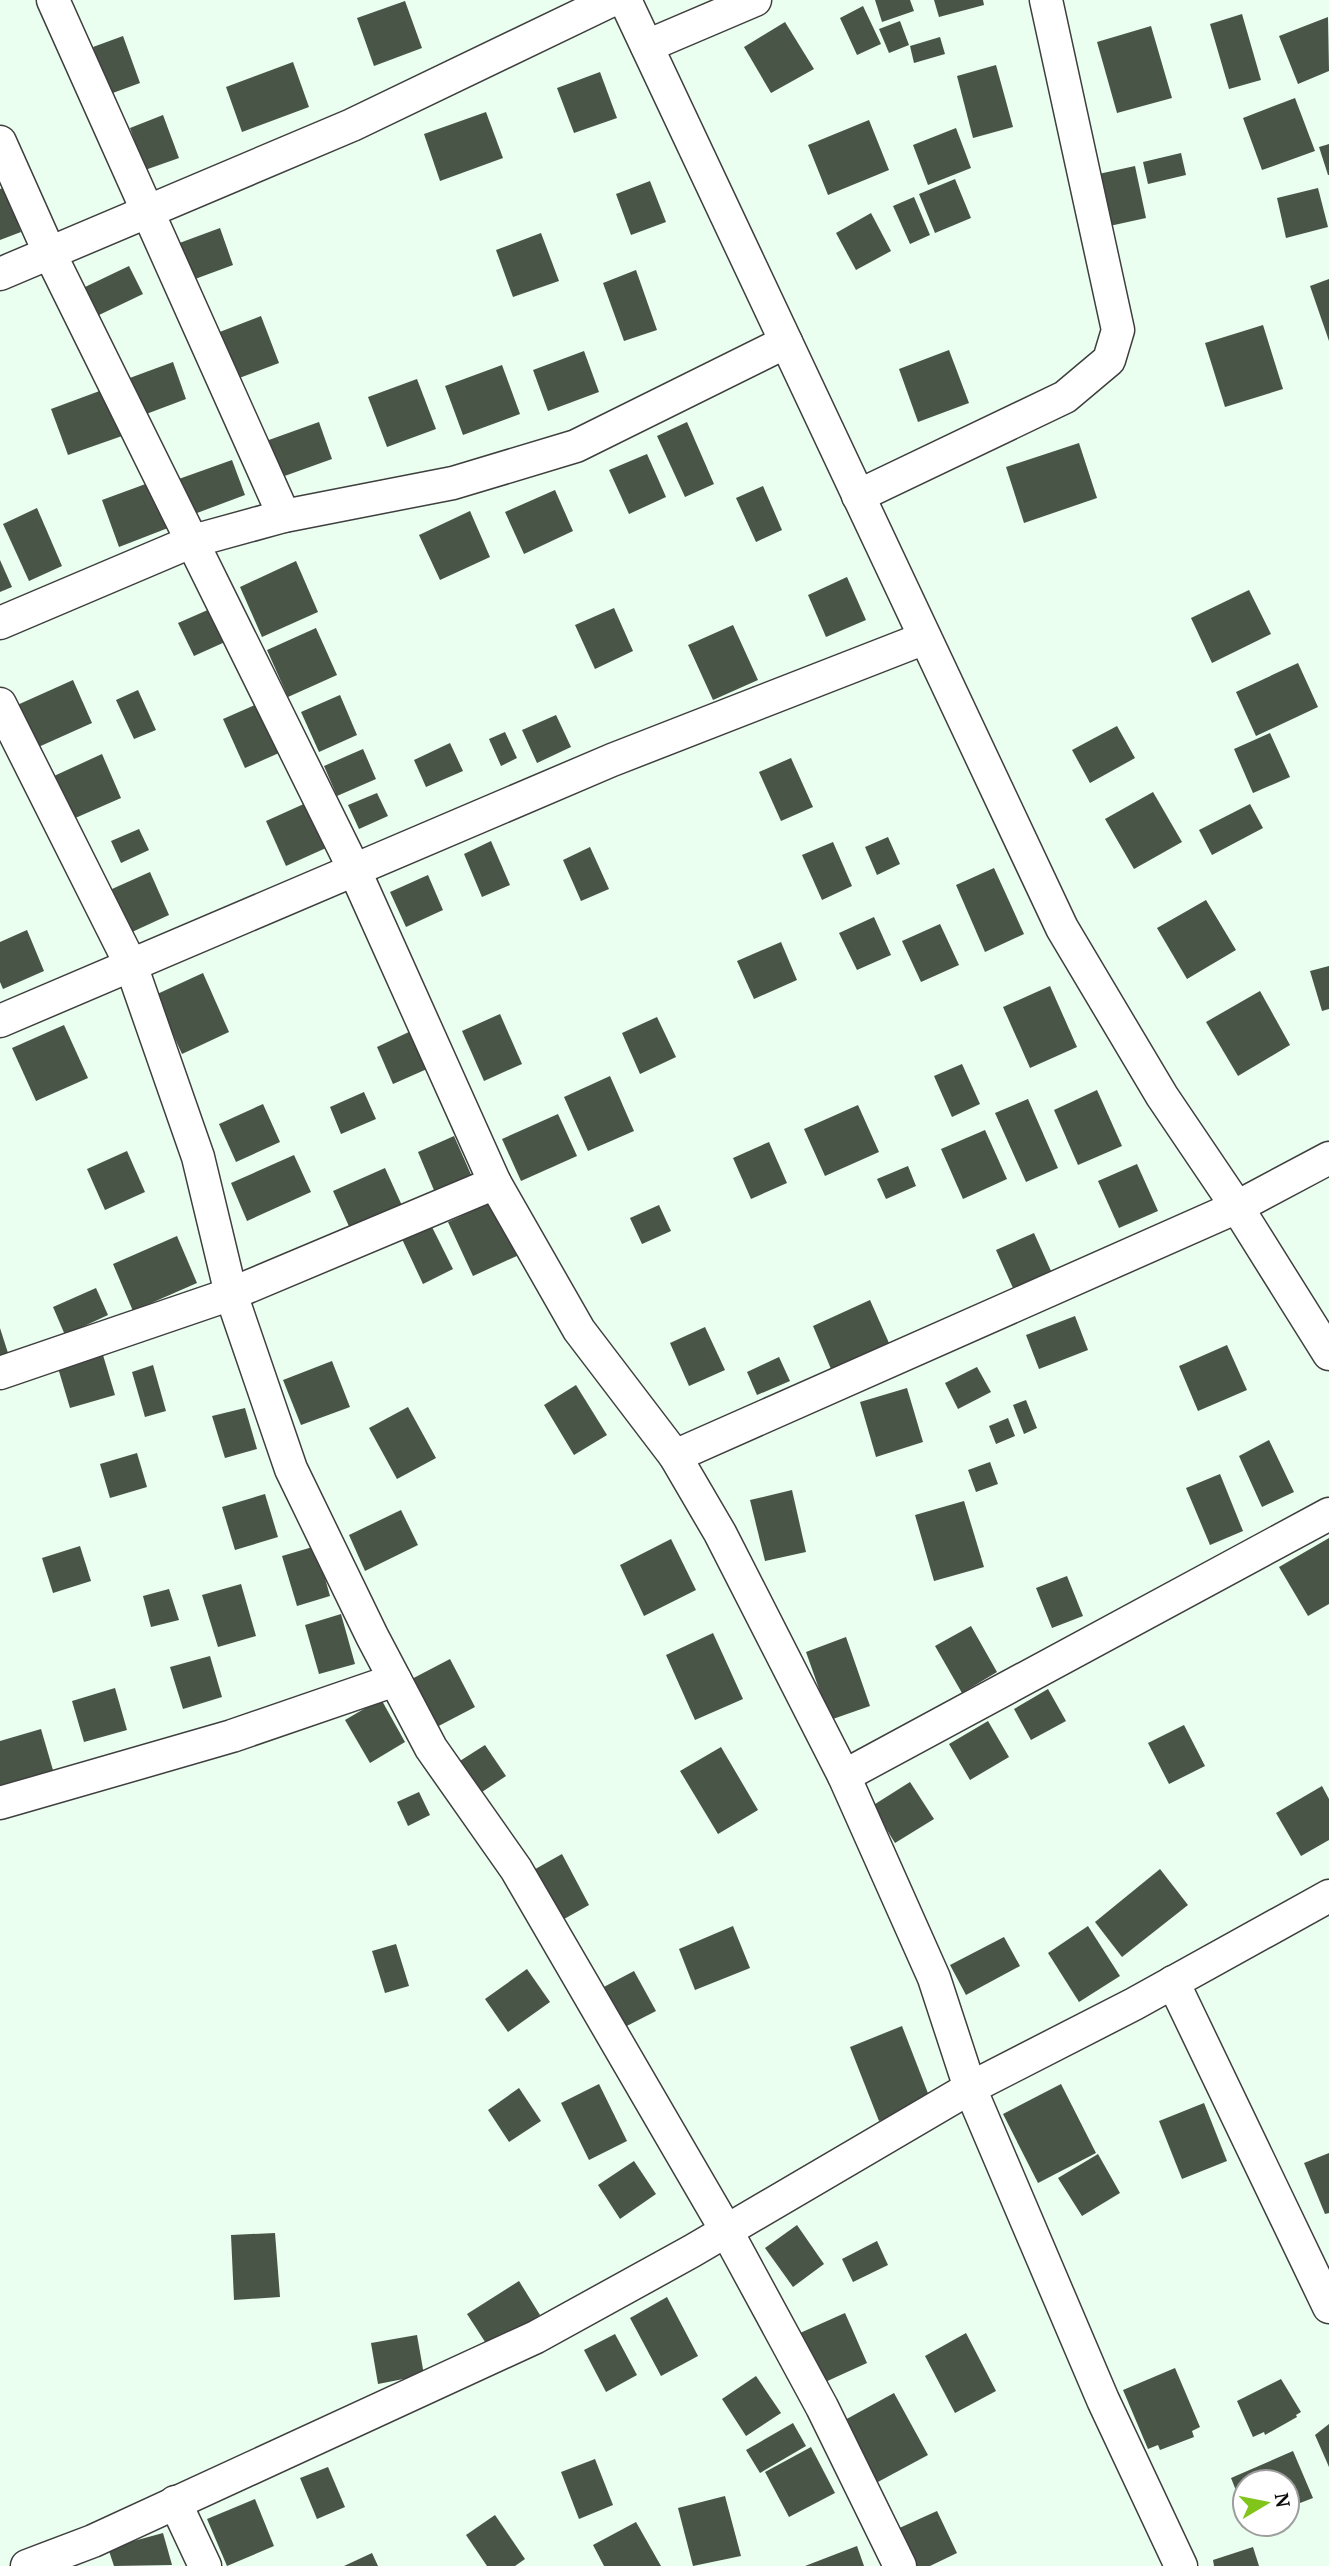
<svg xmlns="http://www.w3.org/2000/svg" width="1329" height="2566" viewBox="0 0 1329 2566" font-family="'PT Serif',serif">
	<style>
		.building { fill: #495547 }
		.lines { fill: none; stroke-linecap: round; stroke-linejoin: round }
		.minor-casing { stroke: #3f3f3f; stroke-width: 35 }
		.minor { stroke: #fff; stroke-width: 32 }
	</style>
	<rect width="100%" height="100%" fill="#eaffef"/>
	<g class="building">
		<path d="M875,0H910L914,11L882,22Z"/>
		<path d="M934,0H983L984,5L939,17Z"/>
		<path d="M405,1L422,48L374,66L357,18Z"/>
		<path d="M863,6L881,44L857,55L840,18Z"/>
		<path d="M1242,14L1261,80L1229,89L1210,24Z"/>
		<path d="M1328,17L1329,71L1298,84L1279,36Z"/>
		<path d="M900,21L909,45L889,53L879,29Z"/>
		<path d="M785,22L814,69L771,93L744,47Z"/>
		<path d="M1151,26L1172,98L1117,113L1097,42Z"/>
		<path d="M123,36L140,83L110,94L93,47Z"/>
		<path d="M940,37L945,54L914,63L910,46Z"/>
		<path d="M293,62L309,107L242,132L226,87Z"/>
		<path d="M996,65L1013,127L973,138L957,76Z"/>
		<path d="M600,72L617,118L574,133L557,88Z"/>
		<path d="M1295,98L1315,151L1262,170L1243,118Z"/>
		<path d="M486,112L503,158L440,181L424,134Z"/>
		<path d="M163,115L179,158L145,170L130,128Z"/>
		<path d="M869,120L889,170L828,195L808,145Z"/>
		<path d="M956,128L971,168L928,185L913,145Z"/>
		<path d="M1329,144V175H1328L1319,147Z"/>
		<path d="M1181,153L1186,175L1148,184L1143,162Z"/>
		<path d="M1135,166L1146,218L1105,227L1094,175Z"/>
		<path d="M955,179L971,218L935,233L919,194Z"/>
		<path d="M650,181L666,222L631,235L616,194Z"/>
		<path d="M5,187L21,232L0,240V189Z"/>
		<path d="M1318,188L1328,227L1286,238L1277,198Z"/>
		<path d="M914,197L930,235L910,244L893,206Z"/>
		<path d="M871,213L891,251L856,270L836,233Z"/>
		<path d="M220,228L233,265L187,282L174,245Z"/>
		<path d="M541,233L559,281L513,297L496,250Z"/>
		<path d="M129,266L143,294L99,315L85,287Z"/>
		<path d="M636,270L657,330L624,341L603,283Z"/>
		<path d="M1329,279V341L1310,286Z"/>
		<path d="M261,316L279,363L234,380L217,333Z"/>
		<path d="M1263,325L1283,389L1225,407L1205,343Z"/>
		<path d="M949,350L969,403L918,422L899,369Z"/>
		<path d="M584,351L599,392L548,411L533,370Z"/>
		<path d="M173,362L186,399L141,416L127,379Z"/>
		<path d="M502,365L520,414L463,435L445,386Z"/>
		<path d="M417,379L436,429L387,447L368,397Z"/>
		<path d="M105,389L122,436L68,455L51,409Z"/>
		<path d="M319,422L332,459L279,478L266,441Z"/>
		<path d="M687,422L714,484L685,497L657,436Z"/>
		<path d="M1079,443L1097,498L1024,523L1006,467Z"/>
		<path d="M647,454L666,497L629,514L609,470Z"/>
		<path d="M232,460L245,495L189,516L176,480Z"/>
		<path d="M151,482L168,528L119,547L102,500Z"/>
		<path d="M763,486L782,530L756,542L736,498Z"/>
		<path d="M555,490L573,531L524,554L505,512Z"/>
		<path d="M37,508L62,566L29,581L3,524Z"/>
		<path d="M470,511L490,557L440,580L419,535Z"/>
		<path d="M0,560L12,587L0,592Z"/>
		<path d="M296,561L318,612L262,637L240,587Z"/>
		<path d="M847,577L866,620L826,637L808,595Z"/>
		<path d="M1249,590L1271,634L1212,663L1191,618Z"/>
		<path d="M614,608L633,651L595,669L575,625Z"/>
		<path d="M210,609L225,642L194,656L178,623Z"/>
		<path d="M733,625L758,680L713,700L688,645Z"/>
		<path d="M316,628L337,675L288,697L267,650Z"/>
		<path d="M1298,663L1318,707L1256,736L1236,692Z"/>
		<path d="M73,680L92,723L34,749L15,706Z"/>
		<path d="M138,690L156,730L134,739L116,700Z"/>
		<path d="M340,695L357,735L319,752L301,712Z"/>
		<path d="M257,704L279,753L245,768L223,719Z"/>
		<path d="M556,715L571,747L537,763L522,730Z"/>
		<path d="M1117,726L1135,758L1090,783L1072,750Z"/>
		<path d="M505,732L517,758L501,766L489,739Z"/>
		<path d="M1270,733L1290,777L1253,793L1234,749Z"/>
		<path d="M450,743L463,771L426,787L414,760Z"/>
		<path d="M363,749L376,779L337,796L324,766Z"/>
		<path d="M102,754L121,798L73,819L54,776Z"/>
		<path d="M791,758L813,807L781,821L759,772Z"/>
		<path d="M1153,792L1182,842L1134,869L1105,819Z"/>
		<path d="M377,793L388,816L359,829L348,805Z"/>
		<path d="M306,803L326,848L286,866L266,821Z"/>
		<path d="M1250,804L1263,828L1212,855L1199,830Z"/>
		<path d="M139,829L149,850L121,863L111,841Z"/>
		<path d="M888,837L900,864L877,875L865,847Z"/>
		<path d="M491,841L510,885L482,897L464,854Z"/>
		<path d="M833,842L852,886L822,900L802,855Z"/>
		<path d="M590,847L609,889L581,901L563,860Z"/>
		<path d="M994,868L1024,934L985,952L956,885Z"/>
		<path d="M150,872L169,915L132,932L112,889Z"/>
		<path d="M428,875L443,910L406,927L390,892Z"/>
		<path d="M1206,900L1236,950L1187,979L1157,928Z"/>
		<path d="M874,917L891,955L857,970L839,933Z"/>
		<path d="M940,924L959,965L921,982L902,941Z"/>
		<path d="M27,930L44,971L3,989L0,982V942Z"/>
		<path d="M781,942L797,980L754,999L737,961Z"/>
		<path d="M1329,966V1009L1322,1011L1310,971Z"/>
		<path d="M203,973L229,1032L182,1054L155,995Z"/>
		<path d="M1050,986L1077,1047L1030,1068L1003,1007Z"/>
		<path d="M1260,991L1290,1045L1238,1076L1206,1022Z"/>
		<path d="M500,1014L522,1064L484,1081L462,1031Z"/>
		<path d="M657,1017L676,1057L640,1074L622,1033Z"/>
		<path d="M64,1025L88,1078L36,1101L12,1048Z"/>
		<path d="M411,1031L427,1069L393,1084L377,1047Z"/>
		<path d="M962,1064L980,1104L952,1117L934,1076Z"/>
		<path d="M610,1076L634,1131L588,1151L564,1097Z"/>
		<path d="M1097,1090L1122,1146L1078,1165L1054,1110Z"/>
		<path d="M364,1092L376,1119L341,1134L330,1107Z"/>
		<path d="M1028,1099L1058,1168L1026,1182L995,1113Z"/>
		<path d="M263,1104L280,1142L236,1162L219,1124Z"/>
		<path d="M858,1105L879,1152L825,1176L804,1129Z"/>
		<path d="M558,1114L577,1156L521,1181L502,1139Z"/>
		<path d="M985,1130L1007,1179L963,1199L941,1149Z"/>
		<path d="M454,1136L473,1179L436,1195L418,1152Z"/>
		<path d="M769,1142L787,1183L751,1199L733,1158Z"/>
		<path d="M127,1151L145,1192L105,1210L87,1169Z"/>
		<path d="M294,1155L311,1192L247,1221L231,1183Z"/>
		<path d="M1137,1164L1158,1211L1119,1228L1098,1181Z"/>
		<path d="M908,1166L916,1186L886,1199L877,1179Z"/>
		<path d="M385,1168L404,1210L352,1233L333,1191Z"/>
		<path d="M494,1201L519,1255L473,1276L448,1222Z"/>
		<path d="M659,1205L671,1231L642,1244L630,1218Z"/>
		<path d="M431,1225L453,1269L423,1284L402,1239Z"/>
		<path d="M1034,1233L1051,1271L1013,1288L996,1250Z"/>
		<path d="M177,1236L197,1283L133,1311L113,1264Z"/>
		<path d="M96,1288L108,1315L65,1335L53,1307Z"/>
		<path d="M870,1300L889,1343L831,1369L813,1326Z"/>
		<path d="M1075,1316L1088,1350L1039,1369L1026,1335Z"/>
		<path d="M705,1327L725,1370L689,1386L670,1343Z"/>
		<path d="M0,1328L8,1353L0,1356Z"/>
		<path d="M1227,1345L1247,1390L1198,1411L1179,1366Z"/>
		<path d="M103,1355L115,1395L70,1408L58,1368Z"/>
		<path d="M779,1357L790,1381L757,1395L747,1372Z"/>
		<path d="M332,1361L350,1407L301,1425L283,1380Z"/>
		<path d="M153,1365L166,1411L145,1417L132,1372Z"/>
		<path d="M977,1367L991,1392L958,1409L945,1383Z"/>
		<path d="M576,1385L607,1435L574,1455L544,1405Z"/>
		<path d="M907,1388L923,1442L876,1457L860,1402Z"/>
		<path d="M1026,1400L1037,1428L1024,1434L1013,1405Z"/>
		<path d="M408,1407L436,1458L397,1479L369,1428Z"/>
		<path d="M245,1408L257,1449L225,1458L212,1416Z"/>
		<path d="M1008,1418L1015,1436L996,1444L989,1426Z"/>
		<path d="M1269,1440L1294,1492L1262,1507L1239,1456Z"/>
		<path d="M137,1453L147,1487L110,1498L100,1464Z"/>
		<path d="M990,1462L998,1484L976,1492L968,1470Z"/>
		<path d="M1220,1474L1243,1531L1210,1545L1186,1488Z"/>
		<path d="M792,1490L806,1552L765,1561L750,1500Z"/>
		<path d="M265,1494L278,1537L235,1550L222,1507Z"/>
		<path d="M964,1501L984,1567L934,1581L915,1515Z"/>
		<path d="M401,1510L418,1545L365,1571L349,1535Z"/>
		<path d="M1329,1538V1604L1308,1616L1279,1567Z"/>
		<path d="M671,1539L696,1590L644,1616L620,1565Z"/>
		<path d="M80,1546L91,1581L53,1593L42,1558Z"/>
		<path d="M316,1546L330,1596L297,1606L282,1556Z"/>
		<path d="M1067,1576L1083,1616L1052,1628L1036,1588Z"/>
		<path d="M241,1584L256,1636L218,1647L202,1595Z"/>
		<path d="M169,1589L179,1620L151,1627L143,1596Z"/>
		<path d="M341,1614L355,1664L319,1674L305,1625Z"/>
		<path d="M971,1626L997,1672L962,1693L935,1646Z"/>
		<path d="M713,1633L743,1699L695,1720L666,1655Z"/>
		<path d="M846,1637L870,1706L830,1720L806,1652Z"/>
		<path d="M210,1656L222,1697L183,1709L170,1667Z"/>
		<path d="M450,1659L475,1707L431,1730L406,1682Z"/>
		<path d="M115,1688L127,1730L84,1742L72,1701Z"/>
		<path d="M1048,1689L1066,1721L1031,1740L1014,1709Z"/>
		<path d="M381,1699L405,1742L370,1763L345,1720Z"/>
		<path d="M988,1721L1009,1757L970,1780L949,1744Z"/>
		<path d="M1184,1725L1205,1766L1169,1784L1148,1743Z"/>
		<path d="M41,1729L55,1777L0,1793V1741Z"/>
		<path d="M485,1745L506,1776L473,1798L452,1766Z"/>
		<path d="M721,1747L758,1810L718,1834L680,1771Z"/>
		<path d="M910,1782L934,1819L895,1843L872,1806Z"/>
		<path d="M1322,1786L1329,1799V1840L1301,1856L1276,1813Z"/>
		<path d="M419,1792L430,1815L408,1826L397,1802Z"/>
		<path d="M562,1854L589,1905L557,1923L530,1872Z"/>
		<path d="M1160,1869L1188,1905L1122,1957L1095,1922Z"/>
		<path d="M733,1926L750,1968L695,1990L679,1949Z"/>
		<path d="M1088,1926L1120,1976L1079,2002L1048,1953Z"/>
		<path d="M1004,1937L1020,1966L966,1995L950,1965Z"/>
		<path d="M396,1944L409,1986L385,1993L372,1951Z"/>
		<path d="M527,1969L550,2002L508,2032L485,1999Z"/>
		<path d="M634,1971L656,2011L621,2029L600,1989Z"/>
		<path d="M902,2026L931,2101L879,2121L850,2047Z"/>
		<path d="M599,2084L627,2141L589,2160L561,2103Z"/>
		<path d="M1061,2084L1096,2153L1038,2183L1003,2114Z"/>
		<path d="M519,2088L541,2121L509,2142L488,2110Z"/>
		<path d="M1204,2103L1227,2161L1182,2179L1159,2121Z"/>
		<path d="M1329,2153V2213L1325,2214L1304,2163Z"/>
		<path d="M1098,2154L1120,2193L1082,2216L1058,2178Z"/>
		<path d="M634,2161L656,2194L620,2219L598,2185Z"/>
		<path d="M797,2225L824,2264L793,2287L765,2248Z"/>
		<path d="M275,2233L280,2297L234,2300L231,2235Z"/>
		<path d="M877,2241L888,2265L853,2282L842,2259Z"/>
		<path d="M519,2281L540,2315L489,2348L467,2314Z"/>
		<path d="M667,2297L698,2356L661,2376L630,2318Z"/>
		<path d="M845,2313L867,2363L823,2383L800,2333Z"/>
		<path d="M966,2333L996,2391L955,2413L925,2356Z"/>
		<path d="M615,2334L637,2375L606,2392L584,2350Z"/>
		<path d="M417,2335L424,2375L378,2384L371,2343Z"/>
		<path d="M1175,2368L1200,2427L1192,2431L1194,2437L1160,2450L1158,2445L1148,2449L1123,2390Z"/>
		<path d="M756,2376L781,2413L746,2436L722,2399Z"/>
		<path d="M1281,2379L1301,2412L1296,2415L1297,2417L1265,2435L1264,2432L1253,2437L1237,2401Z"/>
		<path d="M894,2393L928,2455L876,2483L843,2421Z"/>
		<path d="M793,2423L806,2446L760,2473L746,2450Z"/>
		<path d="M1329,2424V2467L1315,2435Z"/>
		<path d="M811,2447L835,2493L789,2517L765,2472Z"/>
		<path d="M1293,2451L1313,2498L1287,2508V2482H1245V2513L1231,2478Z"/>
		<path d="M595,2459L613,2505L579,2519L561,2472Z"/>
		<path d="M328,2467L345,2507L317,2519L300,2478Z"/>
		<path d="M725,2496L741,2556L693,2566L678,2508Z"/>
		<path d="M255,2499L274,2546L227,2566L207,2519Z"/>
		<path d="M937,2511L957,2553L930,2566H911L895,2530Z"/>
		<path d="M495,2515L525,2559L515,2566H487L466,2535Z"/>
		<path d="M636,2522L661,2566H604L593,2545Z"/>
		<path d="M163,2533L172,2565L114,2566L108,2548Z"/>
		<path d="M857,2546L864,2566H805Z"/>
		<path d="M1253,2547L1259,2566H1214L1213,2560Z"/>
		<path d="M372,2553L378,2566H344Z"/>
	</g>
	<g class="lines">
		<defs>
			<g id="minor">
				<path d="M53,0L284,516"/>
				<path d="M625,0L1062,928L1162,1096L1237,1207L1329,1354"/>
				<path d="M647,46L755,0"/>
				<path d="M0,142L50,254L354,869L495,1183L579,1330L675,1456L720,1533L844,1776L934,1978L970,2088L1103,2400L1181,2566"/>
				<path d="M0,274L352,125L612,0"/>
				<path d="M858,496L1065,397L1109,360L1118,330L1046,0"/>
				<path d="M0,623L193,541L284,516L453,483L576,446L786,342"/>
				<path d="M0,704L131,965L198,1157L231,1294L291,1469L372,1636L431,1748L516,1869L726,2230L822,2407L900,2566"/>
				<path d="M0,1021L612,760L925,638"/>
				<path d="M0,1373L231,1294L495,1183"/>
				<path d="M675,1456L1237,1207L1329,1158"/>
				<path d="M844,1776L1329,1514"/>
				<path d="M0,1803L232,1736L395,1680"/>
				<path d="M1173,1982L1329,2307"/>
				<path d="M175,2502L205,2566"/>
				<path d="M27,2566L93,2541L536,2337L692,2251L970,2088L1134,2004L1329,1896"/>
			</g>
		</defs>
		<use href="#minor" class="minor-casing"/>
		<use href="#minor" class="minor"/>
	</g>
	<g transform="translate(1266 2503) rotate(80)"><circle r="33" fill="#ffffff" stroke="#9e9e9e" stroke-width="2"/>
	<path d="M0-5L12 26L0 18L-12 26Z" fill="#81c51a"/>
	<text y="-10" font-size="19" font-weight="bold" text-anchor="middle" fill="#0c0c0c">N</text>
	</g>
</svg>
